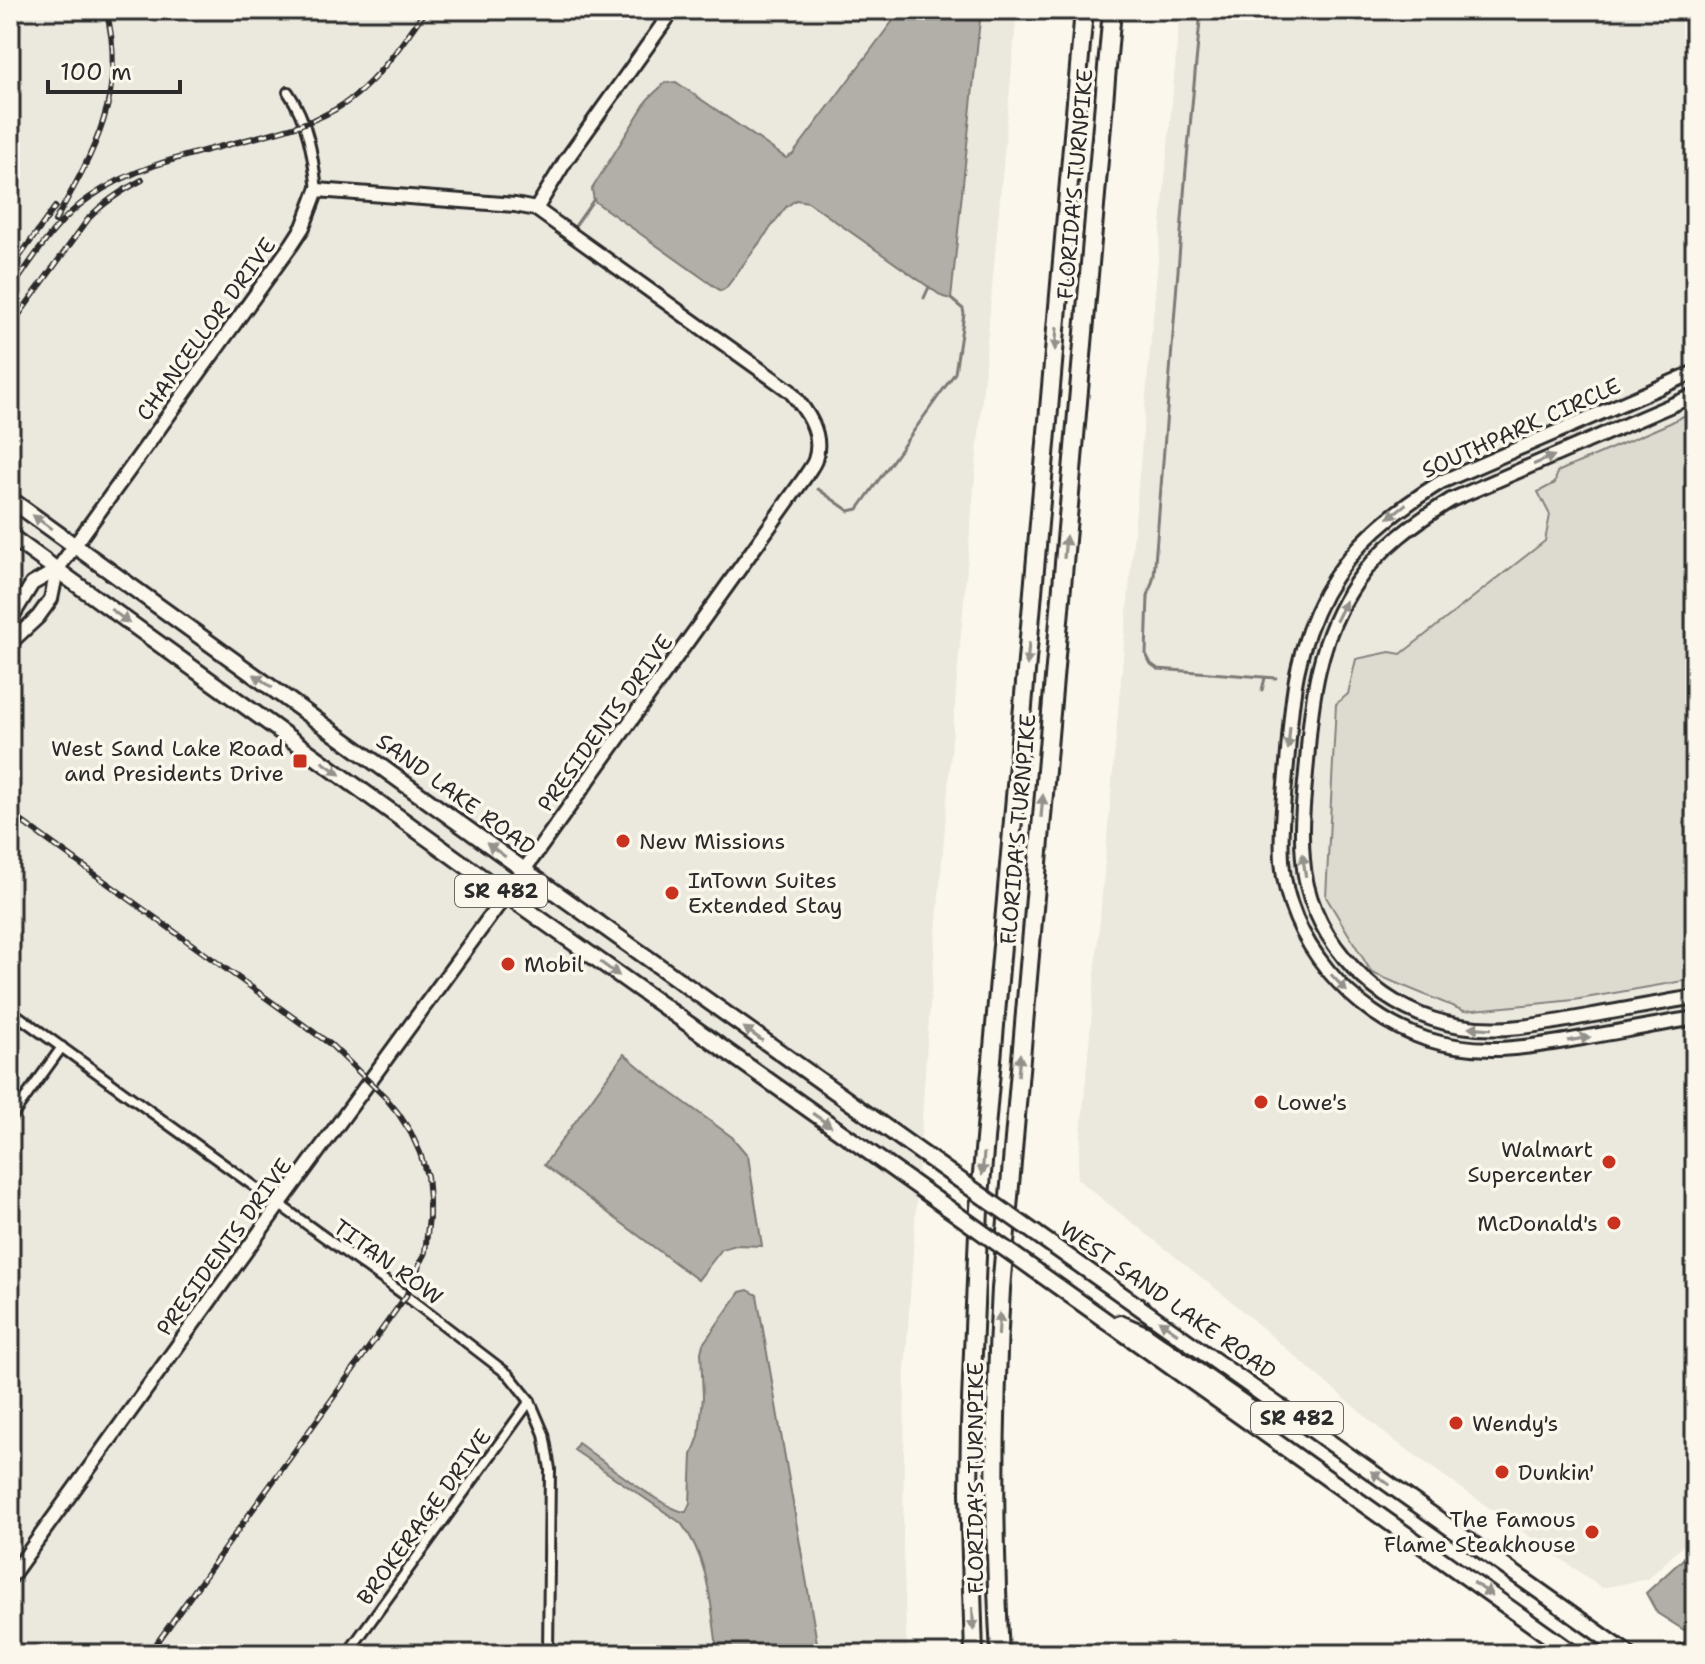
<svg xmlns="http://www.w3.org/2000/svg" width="1705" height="1664" viewBox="0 0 1705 1664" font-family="'Shantell Sans',sans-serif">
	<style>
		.built { fill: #ebe8de }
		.green { fill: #dddad0; stroke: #84827e; stroke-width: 2 }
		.water { fill: #b1afa7; stroke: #7b7a75; stroke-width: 2 }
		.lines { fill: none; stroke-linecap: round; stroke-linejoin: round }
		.stream { stroke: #7b7a75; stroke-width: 3 }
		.street-casing { stroke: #2b2b2b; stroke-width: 14 }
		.secondary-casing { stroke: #2b2b2b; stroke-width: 18 }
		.primary-casing { stroke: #2b2b2b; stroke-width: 20 }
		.highway-casing { stroke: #2b2b2b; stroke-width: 22 }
		.street { stroke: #fbf7ec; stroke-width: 8 }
		.secondary { stroke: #fbf7ec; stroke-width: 12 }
		.primary { stroke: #fbf7ec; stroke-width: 14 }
		.highway { stroke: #fbf7ec; stroke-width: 16 }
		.rail-casing { stroke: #2b2b2b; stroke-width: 6 }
		.rail { stroke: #fbf7ec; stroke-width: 3; stroke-dasharray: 9; stroke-linecap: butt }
		.primary-bridge-casing { stroke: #2b2b2b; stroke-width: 20; stroke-linecap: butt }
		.primary-bridge { stroke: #fbf7ec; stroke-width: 14 }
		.oneway { fill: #93918c }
		.poi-dot { fill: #c8321e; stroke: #fbf7ec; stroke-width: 3 }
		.labels { text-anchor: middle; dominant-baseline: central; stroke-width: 7; stroke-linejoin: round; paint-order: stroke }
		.shield { fill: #fbf7ec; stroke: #696865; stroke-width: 2 }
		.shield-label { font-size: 20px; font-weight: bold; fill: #2b2b2b }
		.street-label { font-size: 22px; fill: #2b2b2b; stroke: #fbf7ec }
		.poi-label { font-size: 22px; fill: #2b2b2b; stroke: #fbf7ec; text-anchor: start }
	</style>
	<rect width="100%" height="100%" fill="#fbf7ec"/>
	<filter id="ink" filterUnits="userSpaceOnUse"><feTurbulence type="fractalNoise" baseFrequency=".0125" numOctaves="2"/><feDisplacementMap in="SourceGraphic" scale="16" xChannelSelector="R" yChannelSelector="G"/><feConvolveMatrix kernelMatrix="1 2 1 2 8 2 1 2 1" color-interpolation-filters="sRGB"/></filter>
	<g filter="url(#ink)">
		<g class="built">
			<path d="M10,10H1017L959,656L927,1043L905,1371L903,1545L907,1654H10Z"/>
			<path d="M1180,10H1695V1534L1648,1579L1602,1588L1388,1436L1225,1296L1077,1179Z"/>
		</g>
		<path class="green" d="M1695,410V979L1574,1000L1464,1011L1372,973L1326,897L1336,704L1348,694L1356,659L1390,652L1401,654L1545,541L1550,515L1538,492L1555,483L1557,472L1670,423Z"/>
		<g class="water">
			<path d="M901,10H981L951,299L943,297L808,202L796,200L786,207L726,288L721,291L594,201L592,189L648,99L665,83L676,82L786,158L793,154Z"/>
			<path d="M624,1054L662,1086L732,1137L748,1156L762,1246L736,1245L722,1249L698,1280L544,1165Z"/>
			<path d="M748,1290L757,1295L819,1654H718C711,1610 710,1559 681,1523L574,1450L578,1443C598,1457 667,1512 686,1512L690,1503L692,1455L699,1436L703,1397L701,1352L703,1344L740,1292Z"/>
			<path d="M1695,1548V1622L1684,1630L1657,1613L1646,1593Z"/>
		</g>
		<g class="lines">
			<g class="stream">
				<path d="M1201,10L1186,169L1154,576L1148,596L1146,654L1151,664L1158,669L1276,678"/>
				<path d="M573,229L594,199"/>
				<path d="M924,298L929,287"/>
				<path d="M818,489L849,511L858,509L955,373L964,314L963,309L951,299"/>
				<path d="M1262,690L1265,678"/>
			</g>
			<defs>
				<g id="street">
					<path d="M288,92C308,121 313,156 317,190"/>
					<path d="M10,1010L406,1296L509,1375L530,1401L544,1434L550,1469L548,1654"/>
					<path d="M10,1119L62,1047"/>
					<path d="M347,1654L530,1401"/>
				</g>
				<g id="secondary">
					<path d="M536,209L566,160L673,10"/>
					<path d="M1695,372L1441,482C1393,512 1353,543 1325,594C1297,647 1292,694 1288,752C1285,788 1280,824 1282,861C1288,941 1351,1014 1426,1039C1482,1057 1532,1047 1588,1037C1623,1031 1659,1024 1695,1018"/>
					<path d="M1695,395L1451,500C1414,523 1381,547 1356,583C1319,637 1311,698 1307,762C1304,794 1300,826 1303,859C1308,932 1365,996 1432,1019C1485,1037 1535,1026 1588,1016C1623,1010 1659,1003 1695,997"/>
					<path d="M10,620L32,584L57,570"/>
					<path d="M10,643L38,617L51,599L57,570L292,244L303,227L317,190L515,205L536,209L790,391C806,410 824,433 815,460C813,466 808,471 805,477L524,870L279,1205L10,1578"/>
				</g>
				<g id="primary">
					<path d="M10,499L524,870L954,1176"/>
					<path d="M10,536L505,894L948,1208"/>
					<path d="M1035,1233L1628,1654"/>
					<path d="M1035,1270L1574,1654"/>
					<path d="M1120,1323L1145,1334L1252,1409C1264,1415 1271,1416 1283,1408"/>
				</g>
				<g id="highway">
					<path d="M974,1654L969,1493L970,1425L979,1208L1084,10"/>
					<path d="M1000,1654C993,1532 994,1411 1001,1289L1112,10"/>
					<path d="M1683,1654L1695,1648"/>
				</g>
			</defs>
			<use href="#street" class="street-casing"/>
			<use href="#secondary" class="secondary-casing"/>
			<use href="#primary" class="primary-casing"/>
			<use href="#highway" class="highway-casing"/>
			<use href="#street" class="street"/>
			<use href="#secondary" class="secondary"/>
			<use href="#primary" class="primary"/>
			<use href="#highway" class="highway"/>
			<defs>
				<g id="rail">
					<path d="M55,221C94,152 128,92 106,10"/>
					<path d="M10,270L55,207"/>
					<path d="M10,291C33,259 56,220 89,198C138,163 203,152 261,136C295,127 329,118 356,95C384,72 404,40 426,10"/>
					<path d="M10,327L89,218C104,202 123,190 142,180"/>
					<path d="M10,813L330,1044L385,1097L398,1113L411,1133L420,1153L427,1176L429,1199V1218L425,1252L406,1296L149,1654"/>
				</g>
			</defs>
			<use href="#rail" class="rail-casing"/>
			<use href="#rail" class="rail"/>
			<defs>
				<g id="primary-bridge">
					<path d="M954,1176L1035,1233"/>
					<path d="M948,1208L1035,1270"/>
				</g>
			</defs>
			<use href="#primary-bridge" class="primary-bridge-casing"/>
			<use href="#primary-bridge" class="primary-bridge"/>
		</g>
		<defs><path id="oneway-solid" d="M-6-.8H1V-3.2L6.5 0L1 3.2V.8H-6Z" transform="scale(2)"/></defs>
		<g class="oneway">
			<use href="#oneway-solid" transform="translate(1056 339) rotate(95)"/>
			<use href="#oneway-solid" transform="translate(1544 460) rotate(-23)"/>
			<use href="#oneway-solid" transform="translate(1397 511) rotate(142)"/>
			<use href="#oneway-solid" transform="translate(42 522) rotate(-144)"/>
			<use href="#oneway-solid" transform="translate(1065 547) rotate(-85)"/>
			<use href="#oneway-solid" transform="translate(1341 611) rotate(-64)"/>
			<use href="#oneway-solid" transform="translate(120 616) rotate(36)"/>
			<use href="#oneway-solid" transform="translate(1028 654) rotate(95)"/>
			<use href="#oneway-solid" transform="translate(263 681) rotate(-144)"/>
			<use href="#oneway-solid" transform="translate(1289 738) rotate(95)"/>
			<use href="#oneway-solid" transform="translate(331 768) rotate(36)"/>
			<use href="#oneway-solid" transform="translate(1042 806) rotate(-85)"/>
			<use href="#oneway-solid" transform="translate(496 850) rotate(-144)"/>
			<use href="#oneway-solid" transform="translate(1304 865) rotate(-98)"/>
			<use href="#oneway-solid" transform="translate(610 969) rotate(36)"/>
			<use href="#oneway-solid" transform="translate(1339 983) rotate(47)"/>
			<use href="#oneway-solid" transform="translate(1480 1028) rotate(-176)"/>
			<use href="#oneway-solid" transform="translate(753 1034) rotate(-145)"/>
			<use href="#oneway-solid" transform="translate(1579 1039) rotate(-10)"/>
			<use href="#oneway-solid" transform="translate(1019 1065) rotate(-85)"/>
			<use href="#oneway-solid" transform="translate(822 1120) rotate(35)"/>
			<use href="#oneway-solid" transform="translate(983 1164) rotate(95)"/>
			<use href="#oneway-solid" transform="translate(999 1324) rotate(-87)"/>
			<use href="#oneway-solid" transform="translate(1168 1327) rotate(-145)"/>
			<use href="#oneway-solid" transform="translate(1380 1478) rotate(-144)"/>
			<use href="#oneway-solid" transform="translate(1483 1589) rotate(35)"/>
			<use href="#oneway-solid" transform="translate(973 1619) rotate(88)"/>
		</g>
	</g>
	<g class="poi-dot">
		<rect x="292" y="753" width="16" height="16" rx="4"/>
		<circle cx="623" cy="841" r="8"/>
		<circle cx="672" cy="893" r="8"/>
		<circle cx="508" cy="964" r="8"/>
		<circle cx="1261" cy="1102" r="8"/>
		<circle cx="1609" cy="1162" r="8"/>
		<circle cx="1614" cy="1223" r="8"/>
		<circle cx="1456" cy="1423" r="8"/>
		<circle cx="1502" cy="1472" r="8"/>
		<circle cx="1592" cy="1532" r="8"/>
	</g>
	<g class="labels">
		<g class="shield">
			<rect x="455" y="875" width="92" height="32" rx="6"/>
			<rect x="1251" y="1402" width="92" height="32" rx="6"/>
		</g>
		<g class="shield-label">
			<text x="501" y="891">SR 482</text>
			<text x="1297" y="1418">SR 482</text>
		</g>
		<g class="street-label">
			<text transform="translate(1075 184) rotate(-85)">FLORIDA'S TURNPIKE</text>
			<text transform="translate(206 329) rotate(-54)">CHANCELLOR DRIVE</text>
			<text transform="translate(1521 428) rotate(-24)">SOUTHPARK CIRCLE</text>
			<text transform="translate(605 723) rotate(-54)">PRESIDENTS DRIVE</text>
			<text transform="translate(456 794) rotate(36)">SAND LAKE ROAD</text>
			<text transform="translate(1018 829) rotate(-85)">FLORIDA'S TURNPIKE</text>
			<text transform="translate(224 1247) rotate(-54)">PRESIDENTS DRIVE</text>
			<text transform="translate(388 1262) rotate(36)">TITAN ROW</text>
			<text transform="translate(1168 1300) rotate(35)">WEST SAND LAKE ROAD</text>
			<text transform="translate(975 1478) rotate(-90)">FLORIDA'S TURNPIKE</text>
			<text transform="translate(424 1517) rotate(-54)">BROKERAGE DRIVE</text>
		</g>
		<g class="poi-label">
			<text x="284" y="748" text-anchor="end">West Sand Lake Road<tspan x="284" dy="25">and Presidents Drive</tspan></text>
			<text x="639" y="841">New Missions</text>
			<text x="688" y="880">InTown Suites<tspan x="688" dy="25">Extended Stay</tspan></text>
			<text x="524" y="964">Mobil</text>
			<text x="1277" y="1102">Lowe's</text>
			<text x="1593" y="1149" text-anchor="end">Walmart<tspan x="1593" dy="25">Supercenter</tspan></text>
			<text x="1598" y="1223" text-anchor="end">McDonald's</text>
			<text x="1472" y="1423">Wendy's</text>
			<text x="1518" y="1472">Dunkin'</text>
			<text x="1576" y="1519" text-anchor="end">The Famous<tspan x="1576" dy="25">Flame Steakhouse</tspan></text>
		</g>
	</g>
	<rect width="1705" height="1664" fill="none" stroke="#fbf7ec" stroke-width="40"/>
	<rect x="20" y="20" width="1665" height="1624" fill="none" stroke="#2b2b2b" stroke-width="3" filter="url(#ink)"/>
	<path d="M48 80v12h132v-12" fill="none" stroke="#2b2b2b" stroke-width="4"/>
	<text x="60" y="80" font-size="24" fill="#2b2b2b" stroke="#fbf7ec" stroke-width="6" paint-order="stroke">100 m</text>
</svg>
